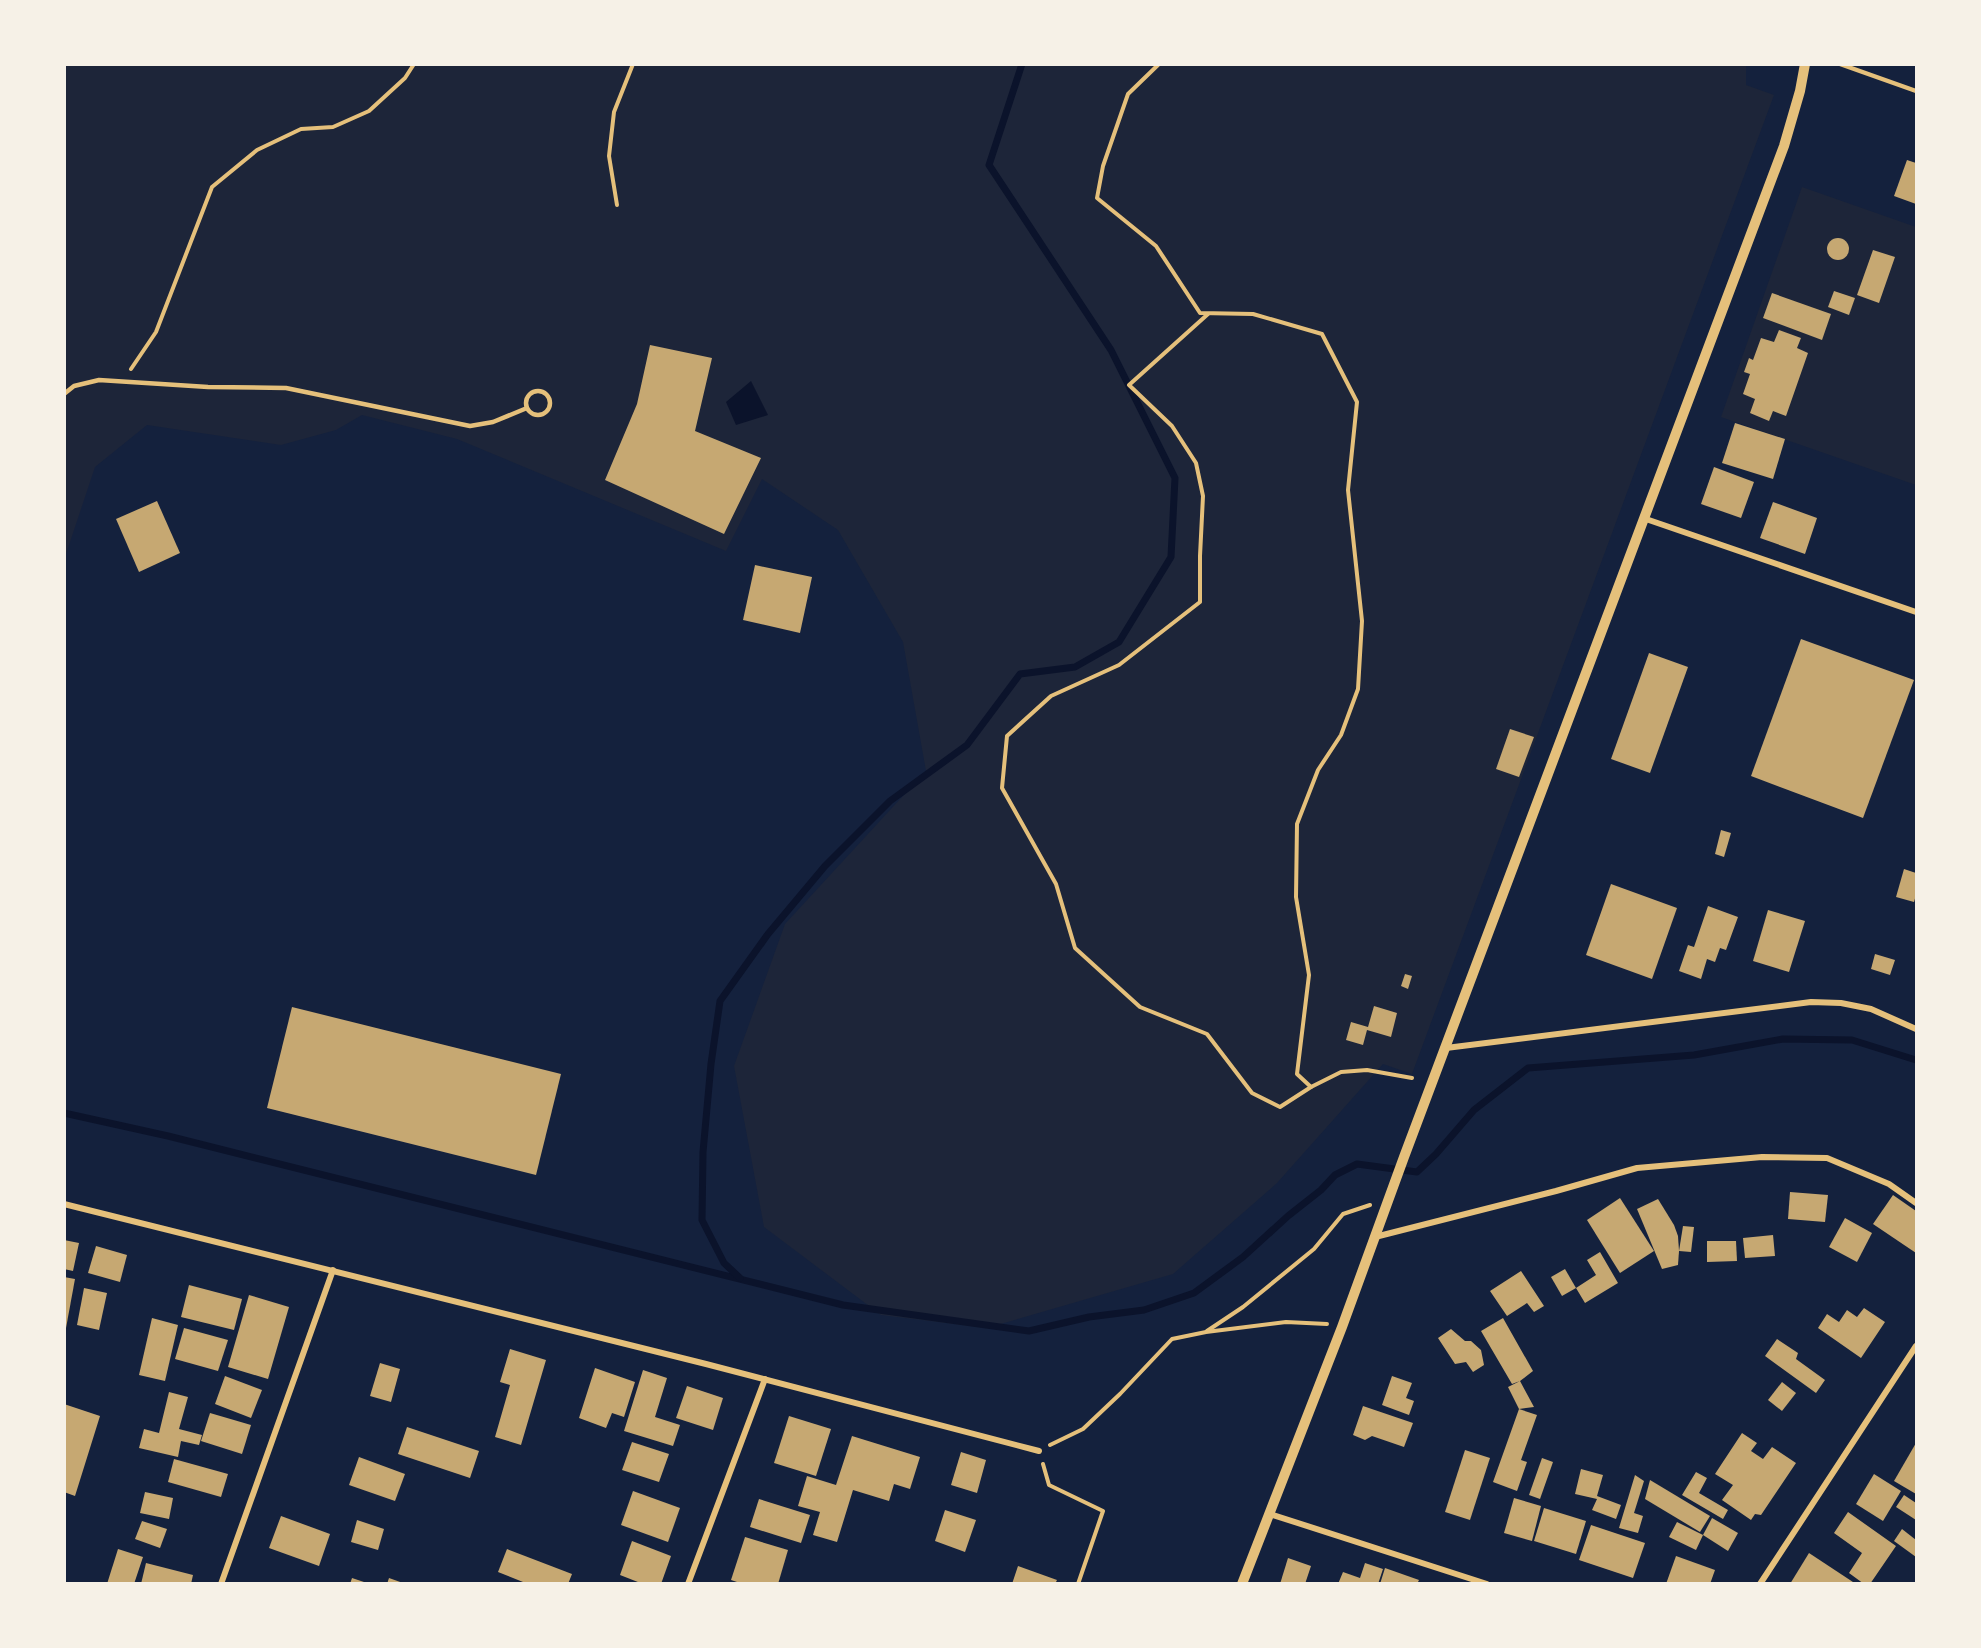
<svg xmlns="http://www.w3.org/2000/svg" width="1981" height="1648" viewBox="0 0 1981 1648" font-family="Cabin,sans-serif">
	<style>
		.green { fill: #1d2539 }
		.water { fill: #0b132b }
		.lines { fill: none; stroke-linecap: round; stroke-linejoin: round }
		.stream { stroke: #0b132b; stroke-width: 7 }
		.building { fill: #c6a872 }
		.path { stroke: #e5c07b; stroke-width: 4 }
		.service { stroke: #e5c07b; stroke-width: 4.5 }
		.minor { stroke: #e5c07b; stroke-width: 6 }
		.tertiary { stroke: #e5c07b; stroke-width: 10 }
	</style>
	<rect width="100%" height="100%" fill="#14213d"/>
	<g class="green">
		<path d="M1746,64V85L1774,95L1412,1074L1383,1064L1277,1183L1173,1274L987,1328L881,1315L764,1227L734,1066L785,924L926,771L903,642L838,530L762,479L726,551L457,439L362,415L336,430L281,445L147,425L95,467L65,557V65Z"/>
		<path d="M1802,187L1916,227V485L1721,417Z"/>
	</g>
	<path class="water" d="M751,381L768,415L736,425L726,402Z"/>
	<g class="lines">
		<g class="stream">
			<path d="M64,1113L168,1136L843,1305L1029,1331L1089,1317L1144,1310L1194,1293L1243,1257L1288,1216L1321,1190L1335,1175L1357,1164L1417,1172L1436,1154L1474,1110L1528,1068L1694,1055L1783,1039L1852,1040L1916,1060"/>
			<path d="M740,1278L724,1263L702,1220L703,1152L711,1064L720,1001L768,934L825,866L890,801L967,745L1020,674L1075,667L1119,642L1171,557L1175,478L1111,350L989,165L1022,64"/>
		</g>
	</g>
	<g class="building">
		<path d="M1907,160L1916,163V204L1894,196Z"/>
		<circle cx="1838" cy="249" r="11"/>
		<path d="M1873,250L1895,257L1879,303L1857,295Z"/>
		<path d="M1834,291L1855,298L1849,315L1828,307Z"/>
		<path d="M1772,293L1831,314L1822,340L1763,318Z"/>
		<path d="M1779,330L1801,338L1797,348L1808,353L1786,416L1773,411L1769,421L1750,413L1755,399L1743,394L1750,374L1744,372L1749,358L1753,360L1761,338L1774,342Z"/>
		<path d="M650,345L712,358L695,431L761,458L724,534L605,480L637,404Z"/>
		<path d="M1735,423L1785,439L1773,479L1722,463Z"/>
		<path d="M1714,467L1754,482L1741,518L1701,504Z"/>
		<path d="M157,501L180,553L139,572L116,519Z"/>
		<path d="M1773,502L1817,518L1805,554L1760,538Z"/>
		<path d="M755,565L812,577L800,633L743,620Z"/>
		<path d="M1801,639L1914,680L1863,818L1751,776Z"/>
		<path d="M1649,653L1688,667L1650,773L1611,759Z"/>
		<path d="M1510,729L1534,737L1519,777L1496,769Z"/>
		<path d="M1721,830L1731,833L1724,857L1715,854Z"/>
		<path d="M1904,869L1916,873V895L1914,902L1896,897Z"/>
		<path d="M1611,884L1677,908L1652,979L1586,955Z"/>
		<path d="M1708,906L1738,917L1726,950L1720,948L1715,962L1707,959L1701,979L1679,971L1688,945L1694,947Z"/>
		<path d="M1768,910L1805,921L1789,972L1753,961Z"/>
		<path d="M1875,954L1895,960L1890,975L1871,969Z"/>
		<path d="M1405,974L1412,976L1408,989L1401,986Z"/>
		<path d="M1374,1006L1397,1013L1391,1037L1367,1030L1363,1045L1346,1040L1351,1022L1368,1027Z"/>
		<path d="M292,1007L561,1074L536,1175L267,1108Z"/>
		<path d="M1790,1192L1828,1195L1825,1222L1788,1219Z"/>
		<path d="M1893,1195L1916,1211V1253L1873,1224Z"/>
		<path d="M1620,1198L1654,1251L1620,1273L1587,1220Z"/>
		<path d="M1658,1199L1674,1225L1678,1236L1679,1251L1678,1265L1662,1269L1637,1209Z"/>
		<path d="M1845,1218L1872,1233L1857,1262L1829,1247Z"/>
		<path d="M1683,1226L1694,1227L1691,1252L1679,1251Z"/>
		<path d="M1773,1235L1775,1256L1745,1258L1743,1238Z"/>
		<path d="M64,1240L79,1243L73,1271L64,1269Z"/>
		<path d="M1707,1241H1736L1737,1261L1707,1262Z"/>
		<path d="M96,1246L127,1255L120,1282L88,1273Z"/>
		<path d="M1600,1252L1618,1283L1585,1303L1576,1288L1596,1275L1587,1260Z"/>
		<path d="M1565,1269L1576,1288L1562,1296L1551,1277Z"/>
		<path d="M1521,1271L1544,1306L1534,1312L1527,1303L1507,1316L1490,1291Z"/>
		<path d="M64,1277L75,1279L66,1328H64Z"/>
		<path d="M189,1285L242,1299L234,1330L181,1317Z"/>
		<path d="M84,1288L107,1293L99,1330L77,1325Z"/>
		<path d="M249,1295L289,1307L268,1379L228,1367Z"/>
		<path d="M1864,1308L1885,1322L1861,1358L1818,1328L1827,1314L1839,1322L1847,1310L1857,1317Z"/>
		<path d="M152,1318L178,1325L165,1381L139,1375Z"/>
		<path d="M1503,1318L1533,1371L1520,1381L1534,1407L1519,1409L1508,1387L1520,1381L1512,1384L1481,1331Z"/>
		<path d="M184,1328L228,1340L218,1371L175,1359Z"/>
		<path d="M1451,1329L1465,1341H1471L1481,1350L1484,1365L1473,1372L1466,1362L1455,1364L1438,1338Z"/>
		<path d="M1777,1339L1798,1353L1796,1359L1825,1380L1816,1393L1765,1356Z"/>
		<path d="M510,1349L546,1360L521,1445L495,1437L510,1385L500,1382Z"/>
		<path d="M380,1363L400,1369L391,1402L370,1396Z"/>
		<path d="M595,1368L635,1382L624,1417L612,1413L606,1428L579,1418Z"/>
		<path d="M643,1370L667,1378L655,1417L680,1425L673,1446L624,1431Z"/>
		<path d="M225,1376L262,1390L251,1418L215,1404Z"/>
		<path d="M1392,1376L1412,1383L1406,1398L1414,1401L1409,1415L1382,1405Z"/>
		<path d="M1782,1382L1796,1393L1782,1411L1768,1400Z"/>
		<path d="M687,1386L723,1398L713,1430L676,1418Z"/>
		<path d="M169,1392L188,1397L179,1429L202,1435L199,1445L181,1441L178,1457L139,1448L144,1429L159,1433Z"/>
		<path d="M64,1404L100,1416L75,1496L64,1492Z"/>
		<path d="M1363,1406L1413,1423L1404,1447L1372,1436L1365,1440L1353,1435Z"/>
		<path d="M1519,1409L1537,1415L1521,1460L1527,1462L1517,1491L1493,1482Z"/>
		<path d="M210,1413L251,1425L242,1454L201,1441Z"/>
		<path d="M789,1416L831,1429L816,1476L774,1463Z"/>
		<path d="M407,1427L479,1451L470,1478L398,1454Z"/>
		<path d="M1742,1433L1757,1443L1751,1451L1763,1459L1772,1447L1796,1463L1761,1515L1755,1514L1751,1520L1722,1500L1733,1485L1715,1474Z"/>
		<path d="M852,1436L920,1457L910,1489L894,1484L889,1501L853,1490L837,1542L813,1535L820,1512L798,1506L807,1476L836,1485Z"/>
		<path d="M632,1442L669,1454L659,1482L622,1470Z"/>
		<path d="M1916,1443V1494L1894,1481Z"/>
		<path d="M1465,1450L1490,1458L1470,1520L1445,1512Z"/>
		<path d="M961,1452L986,1460L977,1493L951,1485Z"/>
		<path d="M359,1457L405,1474L395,1501L349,1485Z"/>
		<path d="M1542,1458L1553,1462L1540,1499L1529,1495Z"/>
		<path d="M174,1459L228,1474L221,1497L168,1482Z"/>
		<path d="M1581,1469L1603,1475L1597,1496L1621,1505L1616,1519L1592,1510L1597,1499L1575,1494Z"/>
		<path d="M1696,1472L1707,1478L1699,1493L1728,1510L1723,1519L1682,1495Z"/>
		<path d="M1874,1474L1901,1491L1883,1521L1856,1504Z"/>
		<path d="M1635,1475L1644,1481L1634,1513L1643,1516L1638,1533L1619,1528Z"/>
		<path d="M1650,1480L1710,1516L1700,1532L1645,1499Z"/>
		<path d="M633,1491L680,1508L668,1542L621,1525Z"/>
		<path d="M145,1492L173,1498L169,1519L140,1513Z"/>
		<path d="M1904,1495L1916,1503V1520L1896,1507Z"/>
		<path d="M1514,1498L1541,1506L1532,1541L1504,1533Z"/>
		<path d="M759,1499L810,1515L801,1543L750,1527Z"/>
		<path d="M1544,1508L1586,1521L1576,1554L1534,1541Z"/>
		<path d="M945,1510L976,1520L965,1552L935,1541Z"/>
		<path d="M1848,1512L1896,1546L1870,1584H1864L1849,1573L1862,1553L1834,1533Z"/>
		<path d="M281,1516L330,1534L319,1566L269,1548Z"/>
		<path d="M1712,1518L1738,1533L1728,1551L1703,1535Z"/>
		<path d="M357,1520L384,1529L378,1550L351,1542Z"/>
		<path d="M142,1521L167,1529L160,1548L135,1539Z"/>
		<path d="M1677,1522L1703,1535L1696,1550L1669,1537Z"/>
		<path d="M1591,1525L1645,1543L1633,1578L1579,1560Z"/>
		<path d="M1902,1529L1916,1540V1557L1894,1541Z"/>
		<path d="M745,1537L788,1550L778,1584H743L731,1580Z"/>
		<path d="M632,1541L671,1556L661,1584H643L620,1575Z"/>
		<path d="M118,1549L143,1557L134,1584H107Z"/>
		<path d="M507,1549L572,1574L568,1584H528L498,1572Z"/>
		<path d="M1809,1553L1856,1584H1790Z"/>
		<path d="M1676,1556L1715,1570L1710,1584H1666Z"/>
		<path d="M1288,1558L1311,1566L1305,1584H1280Z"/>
		<path d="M146,1563L193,1575L191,1584H141Z"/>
		<path d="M1365,1563L1383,1569L1378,1584H1338L1343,1572L1360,1578Z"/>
		<path d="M1018,1566L1057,1580L1055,1584H1012Z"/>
		<path d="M1385,1568L1419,1580L1417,1584H1380Z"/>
		<path d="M352,1578L367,1583V1584H350Z"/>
		<path d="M389,1578L403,1583V1584H387Z"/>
	</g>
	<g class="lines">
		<g class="path">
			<path d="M1159,64L1128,94L1103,166L1097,198L1156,246L1200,313L1253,314L1322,334L1357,402L1348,490L1362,621L1358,689L1341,735L1318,770L1297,824L1296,897L1309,975L1297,1074L1311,1087L1341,1072L1367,1070L1412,1078"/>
			<path d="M617,205L609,156L614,112L633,64"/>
			<path d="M1208,314L1129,385L1172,426L1196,463L1203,496L1200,556V602L1119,665L1051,696L1007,736L1002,788L1056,884L1075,948L1140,1007L1207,1034L1252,1093L1280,1107L1311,1087"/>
			<path d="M131,369L156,332L212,187L257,150L301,129L333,127L369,111L405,78L414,64"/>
			<path d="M1207,1331L1243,1307L1314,1249L1343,1214L1370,1205"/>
			<path d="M1050,1445L1083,1429L1120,1394L1172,1339L1206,1332L1286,1322L1327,1324"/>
			<path d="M1043,1464L1049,1485L1103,1511L1078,1584"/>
		</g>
		<g class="service">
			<path d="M1840,64L1916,91"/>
			<circle cx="538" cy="403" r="12"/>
			<path d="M64,394L74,386L99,380L208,387L286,388L470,426L493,422L527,408"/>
		</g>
		<g class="minor">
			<path d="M1643,518L1916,612"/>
			<path d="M1446,1048L1811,1002L1841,1003L1871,1009L1916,1029"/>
			<path d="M64,1204L706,1364L1039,1451"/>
			<path d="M1375,1237L1556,1191L1637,1168L1762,1157L1827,1158L1889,1184L1916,1203"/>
			<path d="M1270,1514L1487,1584"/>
			<path d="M221,1584L333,1270"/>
			<path d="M688,1584L765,1379"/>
			<path d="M1760,1584L1916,1346"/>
		</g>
		<path class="tertiary" d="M1242,1584L1342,1327L1404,1157L1784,146L1800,91L1805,64"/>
	</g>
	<rect width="1981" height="1648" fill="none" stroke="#f6f1e7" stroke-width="132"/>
</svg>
